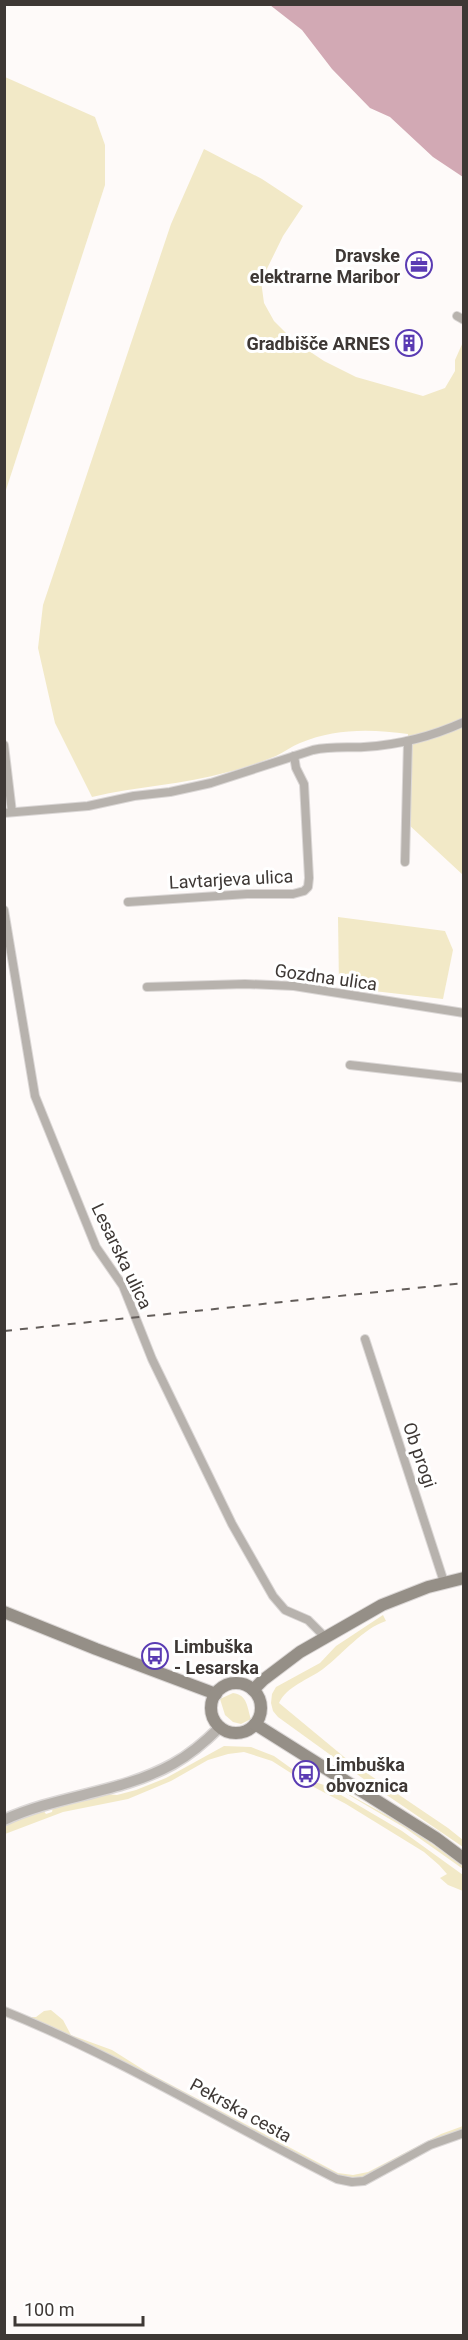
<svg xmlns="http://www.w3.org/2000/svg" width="468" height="2340" viewBox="0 0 468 2340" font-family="Roboto,sans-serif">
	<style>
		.green { fill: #f2e9c7 }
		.water { fill: #d2a9b4 }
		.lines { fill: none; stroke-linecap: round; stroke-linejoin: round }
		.minor-casing { stroke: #dbd7d6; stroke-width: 10 }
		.tertiary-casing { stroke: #dbd7d6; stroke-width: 13 }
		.secondary-casing { stroke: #dbd7d6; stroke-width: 14 }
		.minor { stroke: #b7b2ad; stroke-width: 8 }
		.tertiary { stroke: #b7b2ad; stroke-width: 10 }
		.secondary { stroke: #958f87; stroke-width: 12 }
		.rail { stroke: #635d5a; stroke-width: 2; stroke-dasharray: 8 8; stroke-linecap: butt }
		.labels { text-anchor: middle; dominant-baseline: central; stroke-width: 6; stroke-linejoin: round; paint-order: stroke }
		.poi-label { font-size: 18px; font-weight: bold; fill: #3e3835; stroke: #fff; text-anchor: end }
		.street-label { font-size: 18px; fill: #3e3835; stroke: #fff }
	</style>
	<rect width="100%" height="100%" fill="#fefaf9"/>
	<g class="green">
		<path d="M5,77L95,117L105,145V185L5,493Z"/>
		<path d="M204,149L262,179L303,206L283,236L261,281L264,303L274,321L294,341L324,361L356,377L423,396L445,388L455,371V360L463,342V875L408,824V734C372,729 335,728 300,743C292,746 284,752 276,756C261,762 244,768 228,772C183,785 137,786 92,797L55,723L38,648L43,605L171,224Z"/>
		<path d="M338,917L445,931L453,950L443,999L339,987Z"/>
		<path d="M383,1615L386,1621C362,1629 343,1654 323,1669C308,1680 287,1686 279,1703L349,1761L448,1828L463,1840V1847L372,1785L278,1717L273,1711L271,1703L272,1694L276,1687L320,1663L336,1646Z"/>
		<path d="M233,1693C248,1695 247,1708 251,1719L241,1724L233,1722L225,1715L220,1699Z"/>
		<path d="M224,1746L251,1747L274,1756L306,1779L324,1785L402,1831L463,1875V1891L448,1885L440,1878L447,1874L439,1865L424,1852L346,1804L308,1784L272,1761L244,1752L228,1754L208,1760L171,1781L128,1799L63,1812L5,1834L4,1825L43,1810L46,1814L52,1812L53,1807L105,1794L117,1795L136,1790L166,1778Z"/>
		<path d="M323,1780L406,1826L463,1865V1869L405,1828Z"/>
		<path d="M4,2007L28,2017H36L44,2011L51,2010L63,2020L71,2035L112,2050L147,2072L338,2173L353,2175L368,2172L441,2134L463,2126V2129L437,2138L365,2177L343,2178L5,2010Z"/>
	</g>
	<path class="water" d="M270,5H463V177L433,157L390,117L370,108L332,69L302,30Z"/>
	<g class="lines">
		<defs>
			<g id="minor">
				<path d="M457,316L464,320"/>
				<path d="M4,745L12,812"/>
				<path d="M4,813L88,806L134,796L170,792L211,783L313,750C331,746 347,748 364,747C399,745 433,736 464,722"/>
				<path d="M405,862L408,741"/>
				<path d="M128,902L247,894H293L304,891L308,887L309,878L304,784L296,768L294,756"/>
				<path d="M4,910L35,1096L96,1247L123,1286L152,1359L232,1524L273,1596L285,1610L308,1620L326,1638"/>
				<path d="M147,987L245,984L294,986L464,1013"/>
				<path d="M350,1065L464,1078"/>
				<path d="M365,1339L444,1582"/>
				<path d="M4,2011C120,2058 226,2123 337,2179L352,2182L364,2181L430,2145L464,2133"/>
			</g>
			<path id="tertiary" d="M4,1820C58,1795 121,1793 173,1764C191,1754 206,1741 220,1727"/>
			<g id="secondary">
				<path d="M4,1612L96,1649L216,1694"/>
				<circle cx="236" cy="1708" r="25"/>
				<path d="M253,1690L263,1680L300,1652L382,1605L428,1587L464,1578"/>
				<path d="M255,1724L436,1838L464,1859"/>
			</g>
		</defs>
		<use href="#minor" class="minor-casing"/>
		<use href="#tertiary" class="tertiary-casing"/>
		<use href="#secondary" class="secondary-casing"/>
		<use href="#minor" class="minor"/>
		<use href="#tertiary" class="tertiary"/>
		<use href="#secondary" class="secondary"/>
		<path class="rail" d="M4,1331L464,1283"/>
	</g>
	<defs>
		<symbol id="office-ring" viewBox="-11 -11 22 22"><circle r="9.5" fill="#fff" stroke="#5a3bb3" stroke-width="1.5"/><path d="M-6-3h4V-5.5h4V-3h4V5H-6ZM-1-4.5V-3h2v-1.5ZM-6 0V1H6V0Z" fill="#5a3bb3"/></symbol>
		<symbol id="building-ring" viewBox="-11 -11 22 22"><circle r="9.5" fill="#fff" stroke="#5a3bb3" stroke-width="1.5"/><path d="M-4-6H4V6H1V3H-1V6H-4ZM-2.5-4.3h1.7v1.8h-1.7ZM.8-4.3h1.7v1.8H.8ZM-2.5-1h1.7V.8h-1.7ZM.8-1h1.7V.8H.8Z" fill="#5a3bb3"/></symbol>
		<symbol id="bus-ring" viewBox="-11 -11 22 22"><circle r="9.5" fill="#fff" stroke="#5a3bb3" stroke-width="1.5"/><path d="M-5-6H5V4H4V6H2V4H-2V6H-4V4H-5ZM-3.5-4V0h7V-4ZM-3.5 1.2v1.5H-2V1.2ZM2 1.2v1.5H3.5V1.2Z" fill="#5a3bb3"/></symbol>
	</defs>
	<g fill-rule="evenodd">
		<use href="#office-ring" x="404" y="250" width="30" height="30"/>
		<use href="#building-ring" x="394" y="328" width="30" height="30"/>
		<use href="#bus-ring" x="140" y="1641" width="30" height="30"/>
		<use href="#bus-ring" x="291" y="1759" width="30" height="30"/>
	</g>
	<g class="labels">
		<g class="poi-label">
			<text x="400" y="255">Dravske<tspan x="400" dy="21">elektrarne Maribor</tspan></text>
			<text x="390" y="343">Gradbišče ARNES</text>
			<text x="174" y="1646" text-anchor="start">Limbuška<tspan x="174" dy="21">- Lesarska</tspan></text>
			<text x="326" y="1764" text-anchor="start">Limbuška<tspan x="326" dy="21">obvoznica</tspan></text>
		</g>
		<g class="street-label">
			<text transform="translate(231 879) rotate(-3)">Lavtarjeva ulica</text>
			<text transform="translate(326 977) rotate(8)">Gozdna ulica</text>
			<text transform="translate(122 1256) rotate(64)">Lesarska ulica</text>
			<text transform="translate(420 1455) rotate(71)">Ob progi</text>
			<text transform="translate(241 2110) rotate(29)">Pekrska cesta</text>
		</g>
	</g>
	<rect width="468" height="2340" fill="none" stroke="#3e3835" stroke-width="12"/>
	<path d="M15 2316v9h128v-9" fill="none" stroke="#3e3835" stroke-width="3"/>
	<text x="24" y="2316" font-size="18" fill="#3e3835" stroke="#ffffff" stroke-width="4.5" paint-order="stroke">100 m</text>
</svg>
